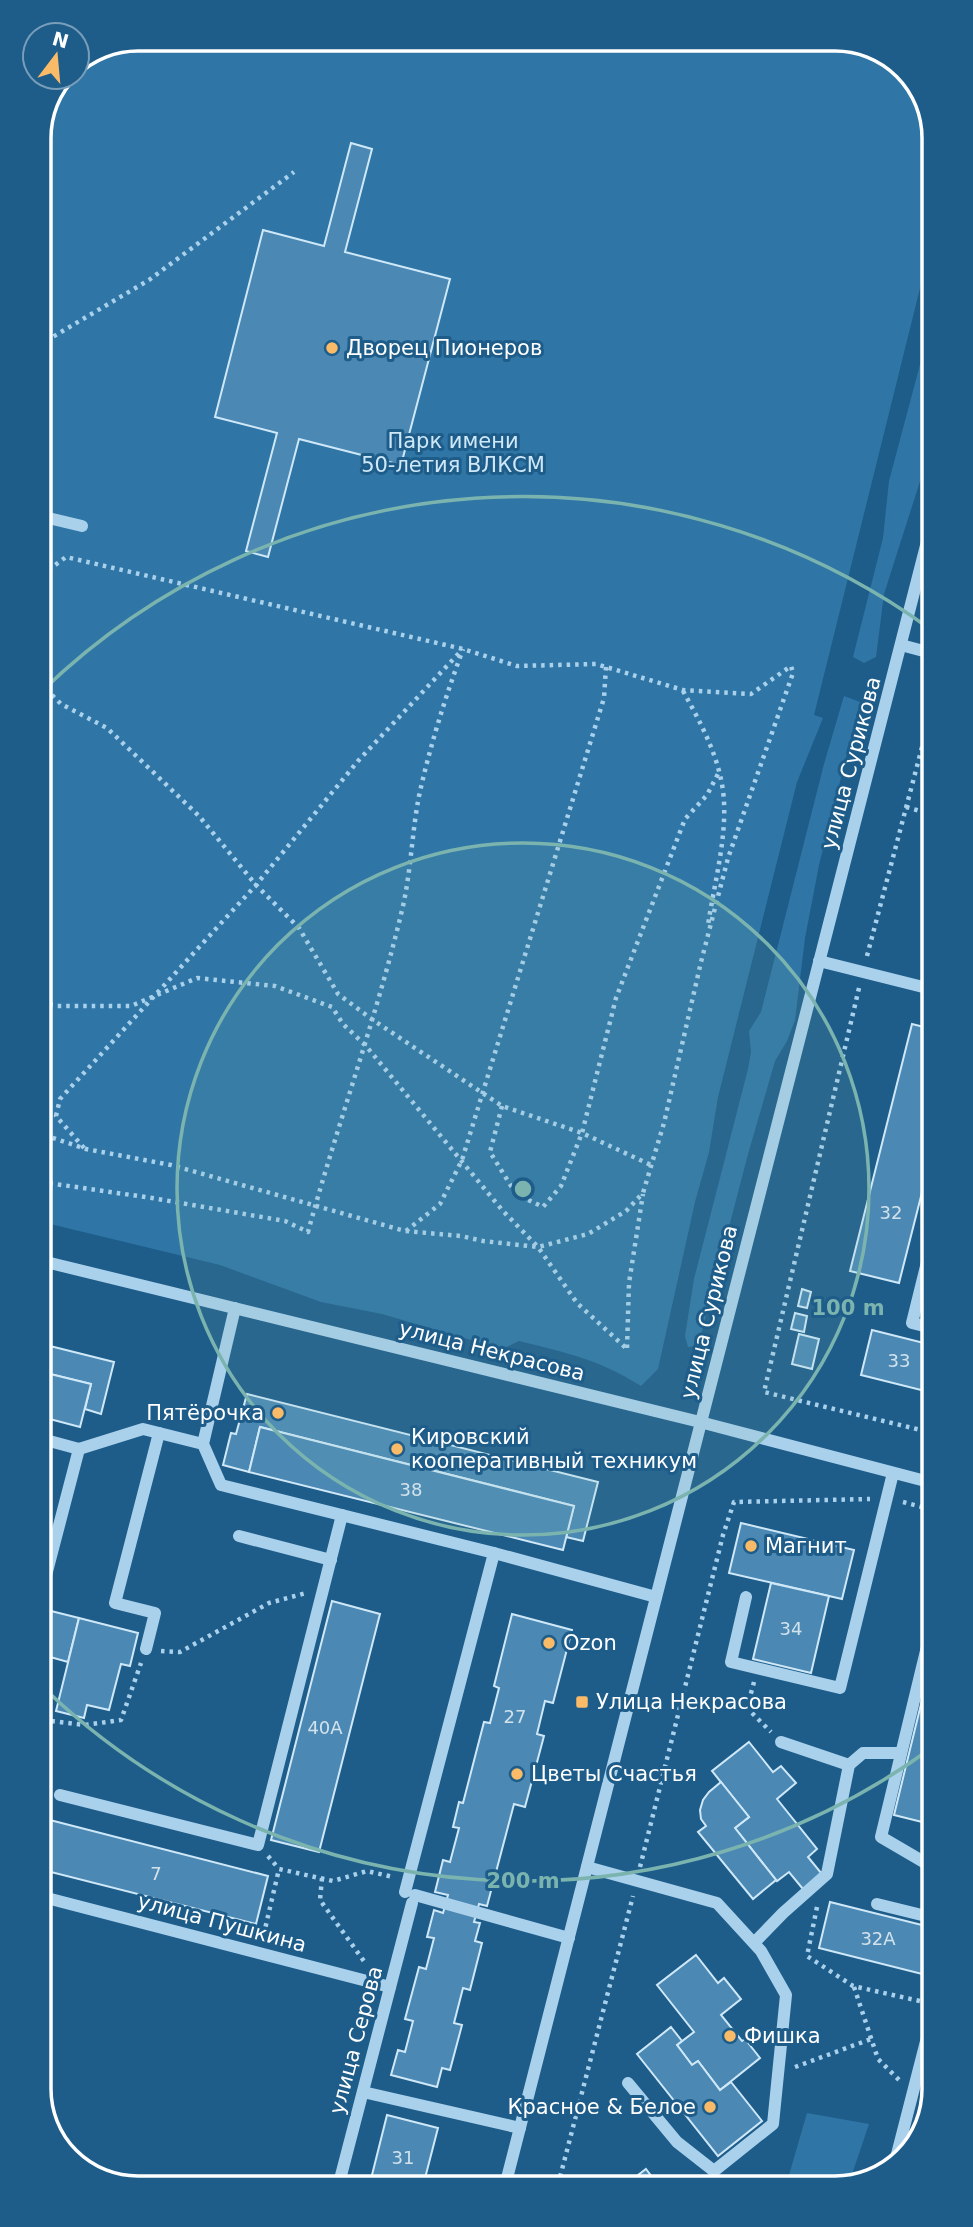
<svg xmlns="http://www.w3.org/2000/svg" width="973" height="2227" viewBox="0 0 973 2227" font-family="'DejaVu Sans',sans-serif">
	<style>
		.green { fill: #2f76a6 }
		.building { fill: #4b89b4; stroke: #cfe8f8; stroke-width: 2 }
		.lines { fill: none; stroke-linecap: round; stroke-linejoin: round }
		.path { stroke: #aad1ec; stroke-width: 4.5; stroke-dasharray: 3.5 5; stroke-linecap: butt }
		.minor { stroke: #aad1ec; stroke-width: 12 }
		.ring { fill: none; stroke: #7bb4af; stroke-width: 3.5 }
		.poi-dot { fill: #fabb69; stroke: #1e5d8a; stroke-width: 2.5 }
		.labels { text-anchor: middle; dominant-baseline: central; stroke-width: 6; stroke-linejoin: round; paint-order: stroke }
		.number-label { font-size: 18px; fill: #d2e2ec }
		.poi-label { font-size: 21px; fill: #fff; stroke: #1e5d8a; text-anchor: start }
		.park-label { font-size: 21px; fill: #cfe8f8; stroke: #1e5d8a }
		.street-label { font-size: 21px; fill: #fff; stroke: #1e5d8a }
		.rim { fill: none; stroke: #fff; stroke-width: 3.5 }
		.centre { fill: #7bb4af; stroke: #1e5d8a; stroke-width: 3.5 }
		.ring-label { font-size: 21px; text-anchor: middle; font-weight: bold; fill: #7bb4af; stroke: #1e5d8a; stroke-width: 6; stroke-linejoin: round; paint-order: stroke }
	</style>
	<rect width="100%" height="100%" fill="#1e5d8a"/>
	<g class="green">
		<path d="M138,39H842L896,59L929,106V252L814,715L823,718L797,782L718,1097L709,1152L695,1202L658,1369L641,1386C598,1359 567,1353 519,1341L502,1349L382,1314L321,1302L220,1265L42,1222L39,132L64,77H77V64Z"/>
		<path d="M930,327V450L884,594L876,657L864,663L853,657L883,538L889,481Z"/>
		<path d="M844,696L860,702L819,865L805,938L795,1020L787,1041L775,1061L748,1154L698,1346L688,1347L685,1336L694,1279L748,1069L751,1052L749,1031L761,1012L824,764Z"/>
		<path d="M807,2113L869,2124L849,2183L787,2182Z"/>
	</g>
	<g class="building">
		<path d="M351,143L372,149L345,252L450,279L401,465L299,439L268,557L246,551L277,433L215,417L263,230L324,246Z"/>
		<path d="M912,1024L932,1029V1153L899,1283L850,1271Z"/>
		<path d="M802,1289L811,1292L807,1308L798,1306Z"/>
		<path d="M795,1313L807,1316L804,1332L791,1329Z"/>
		<path d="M872,1330L932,1345L933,1393L861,1375Z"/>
		<path d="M799,1334L819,1339L812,1369L792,1364Z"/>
		<path d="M42,1344L114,1362L101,1414L85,1409L91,1384L42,1372Z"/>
		<path d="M42,1372L91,1384L80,1427L42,1417Z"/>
		<path d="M247,1394L598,1482L583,1541L566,1537L574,1506L260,1427L249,1472L223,1465L231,1433L236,1434Z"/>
		<path d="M260,1427L574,1506L563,1550L249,1472Z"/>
		<path d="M741,1523L854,1550L842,1599L729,1573Z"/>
		<path d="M771,1583L829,1596L811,1673L753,1659Z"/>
		<path d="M332,1601L380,1614L319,1852L271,1840Z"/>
		<path d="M43,1609L79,1618L68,1662L43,1655Z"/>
		<path d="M512,1614L572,1630L553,1703L545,1701L537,1734L544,1736L525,1807L514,1804L487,1906L479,1904L474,1922L480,1923L475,1941L482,1943L470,1990L463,1988L454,2023L462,2025L450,2070L442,2068L437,2087L391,2075L398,2050L405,2052L413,2021L405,2019L419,1967L426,1969L434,1938L427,1937L434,1910L443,1913L448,1895L435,1892L443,1860L450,1862L459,1828L453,1827L459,1802L463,1803L484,1722L490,1723L499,1688L494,1686Z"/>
		<path d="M79,1618L138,1633L130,1666L121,1664L109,1710L87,1705L84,1718L56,1711Z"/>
		<path d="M933,1655L934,1825L894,1815Z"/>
		<path d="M749,1742L773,1772L781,1766L796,1783L777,1799L817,1849L808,1857L822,1874L803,1889L789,1872L777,1881L735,1828L749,1817L712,1771Z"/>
		<path d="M721,1782L749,1817L735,1828L776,1880L753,1899L698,1832L706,1826L701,1819L700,1810L703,1800L709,1792Z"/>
		<path d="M46,1819L268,1876L256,1924L43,1870V1830Z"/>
		<path d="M830,1902L934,1928V1977L819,1948Z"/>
		<path d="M696,1955L718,1983L724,1978L741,1999L721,2015L742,2041L745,2039L760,2058L720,2090L698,2061L692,2065L677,2045L694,2032L657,1985Z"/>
		<path d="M671,2027L682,2041L677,2045L692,2065L698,2061L720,2090L731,2082L762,2121L718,2156L637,2054Z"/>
		<path d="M387,2115L438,2128L423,2186L369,2187Z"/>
		<path d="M646,2169L658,2185H625Z"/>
	</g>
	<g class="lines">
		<g class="path">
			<path d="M39,345L149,280L294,172"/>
			<path d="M40,611L47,571L66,557L463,649L517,666L596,664L683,690L751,694L791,666L793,673L728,858L701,962L664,1123L643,1193L626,1211L588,1234L538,1247L483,1241L461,1236L405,1231L171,1165L86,1149L41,1134"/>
			<path d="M40,683L61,704L107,728L199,816L256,885L299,928L338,994L373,1020L502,1106L582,1133L653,1166"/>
			<path d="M683,691C702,725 722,762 724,802C726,842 714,885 708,925"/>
			<path d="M906,807L931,814"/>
			<path d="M867,956L931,713"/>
			<path d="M859,988L764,1392L933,1433"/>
			<path d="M41,1003L57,1006H131L197,978L275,986L332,1007L343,1024L366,1046L503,1211L538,1247L577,1303L627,1349"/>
			<path d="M502,1106L490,1152L516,1194L543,1207L561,1186L582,1133L616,998L685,819L707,795L719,772"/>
			<path d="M84,1148L56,1116L60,1099L256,885L358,761L460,652"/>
			<path d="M41,1182L152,1198L285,1221L308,1232C338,1122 377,1017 403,906C411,870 412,832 419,796C430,746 445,698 463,649"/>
			<path d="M406,1231L440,1204L462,1160L604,698L606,667"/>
			<path d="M627,1348L629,1283L643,1194"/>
			<path d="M903,1502L933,1510"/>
			<path d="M161,1651L180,1652L269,1603L306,1593"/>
			<path d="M754,1682L747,1708L771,1732"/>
			<path d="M43,1720L85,1725L121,1720L141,1663"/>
			<path d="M268,1856L279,1869"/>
			<path d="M640,1867L723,1535L734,1502L870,1499"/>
			<path d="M322,1878L320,1900L366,1964"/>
			<path d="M817,1907L807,1956L853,1986L933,2004"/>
			<path d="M251,1933L265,1929L279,1869L333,1881L367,1871L393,1877"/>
			<path d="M854,1987L878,2059L900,2081"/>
			<path d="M795,2067L871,2039"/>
			<path d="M558,2185L633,1896"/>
		</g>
		<g class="minor">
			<path d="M40,516L82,526"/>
			<path d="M901,645L931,653"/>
			<path d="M819,961L931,989"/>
			<path d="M932,1242L912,1323L932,1328"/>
			<path d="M42,1261L700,1422L933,1483"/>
			<path d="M235,1308L203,1444L221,1485L494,1553L656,1597"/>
			<path d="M42,1439L79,1449L143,1429L203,1444"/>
			<path d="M239,1536L331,1560"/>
			<path d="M42,1583H44L79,1449"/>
			<path d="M746,1597L731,1662L840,1688L893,1473"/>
			<path d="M933,1622L881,1837L934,1868"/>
			<path d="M146,1649L155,1613L115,1603L159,1433"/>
			<path d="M781,1742L849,1765"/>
			<path d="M60,1795L258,1845L342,1515"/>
			<path d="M587,1867L717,1903L761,1951L786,1995L773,2124L714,2171L677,2142L628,2083"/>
			<path d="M405,1892L494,1553"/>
			<path d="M415,1895L569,1938"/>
			<path d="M43,1897L390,1987"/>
			<path d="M877,1904L934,1918"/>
			<path d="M754,1943L783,1913L827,1874L849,1765L863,1753H901"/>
			<path d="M363,2092L520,2128"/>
			<path d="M895,2162L931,2022"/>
			<path d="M505,2186L930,530"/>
			<path d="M338,2187L412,1903"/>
		</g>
	</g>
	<circle cx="523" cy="1189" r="346" fill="#7bb4af" fill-opacity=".12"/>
	<g class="ring">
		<circle cx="523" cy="1189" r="346"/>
		<path d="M930 1749A692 692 0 0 1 47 1691M42 691A692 692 0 0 1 930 629"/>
	</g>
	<g class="poi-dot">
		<circle cx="332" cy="348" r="7"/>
		<circle cx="278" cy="1413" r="7"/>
		<circle cx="397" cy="1449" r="7"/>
		<circle cx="751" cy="1546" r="7"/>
		<circle cx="549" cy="1643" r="7"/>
		<rect x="575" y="1695" width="14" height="14" rx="3.5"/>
		<circle cx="517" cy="1774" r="7"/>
		<circle cx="730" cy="2036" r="7"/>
		<circle cx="710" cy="2107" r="7"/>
	</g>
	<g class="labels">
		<g class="number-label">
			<text x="891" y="1212">32</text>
			<text x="899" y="1360">33</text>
			<text x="411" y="1489">38</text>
			<text x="791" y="1628">34</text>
			<text x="515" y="1716">27</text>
			<text x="325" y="1727">40А</text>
			<text x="156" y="1873">7</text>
			<text x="878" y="1938">32А</text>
			<text x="403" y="2157">31</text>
		</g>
		<g class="poi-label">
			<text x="346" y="348">Дворец Пионеров</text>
			<text x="264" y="1413" text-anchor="end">Пятёрочка</text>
			<text x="411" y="1437">Кировский<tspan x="411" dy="24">кооперативный техникум</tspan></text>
			<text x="765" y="1546">Магнит</text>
			<text x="563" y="1643">Ozon</text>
			<text x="596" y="1702">Улица Некрасова</text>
			<text x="531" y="1774">Цветы Счастья</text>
			<text x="744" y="2036">Фишка</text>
			<text x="696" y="2107" text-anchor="end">Красное &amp; Белое</text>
		</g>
		<g class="park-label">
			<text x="453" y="441">Парк имени<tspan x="453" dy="24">50-летия ВЛКСМ</tspan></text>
		</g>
		<g class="street-label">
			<text transform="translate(851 763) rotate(-75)">улица Сурикова</text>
			<text transform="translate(709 1312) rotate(-76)">улица Сурикова</text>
			<text transform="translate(492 1351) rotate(14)">улица Некрасова</text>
			<text transform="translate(222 1923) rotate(15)">улица Пушкина</text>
			<text transform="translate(356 2040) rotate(-75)">улица Серова</text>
		</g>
	</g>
	<path d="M0 0H973V2227H0ZM138 51H835A87 87 0 0 1 922 138V2089A87 87 0 0 1 835 2176H138A87 87 0 0 1 51 2089V138A87 87 0 0 1 138 51Z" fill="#1e5d8a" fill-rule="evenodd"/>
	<path class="rim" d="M138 51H835A87 87 0 0 1 922 138V2089A87 87 0 0 1 835 2176H138A87 87 0 0 1 51 2089V138A87 87 0 0 1 138 51Z"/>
	<circle cx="523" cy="1189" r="10" class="centre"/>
	<g class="ring-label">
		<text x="848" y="1315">100 m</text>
		<text x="523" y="1888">200 m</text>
	</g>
	<g transform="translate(56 56) rotate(16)"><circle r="33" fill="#1e5d8a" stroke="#789eb9" stroke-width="2"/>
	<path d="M0-5L12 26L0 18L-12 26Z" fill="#fabb69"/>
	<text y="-10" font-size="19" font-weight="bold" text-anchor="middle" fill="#ffffff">N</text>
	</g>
</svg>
